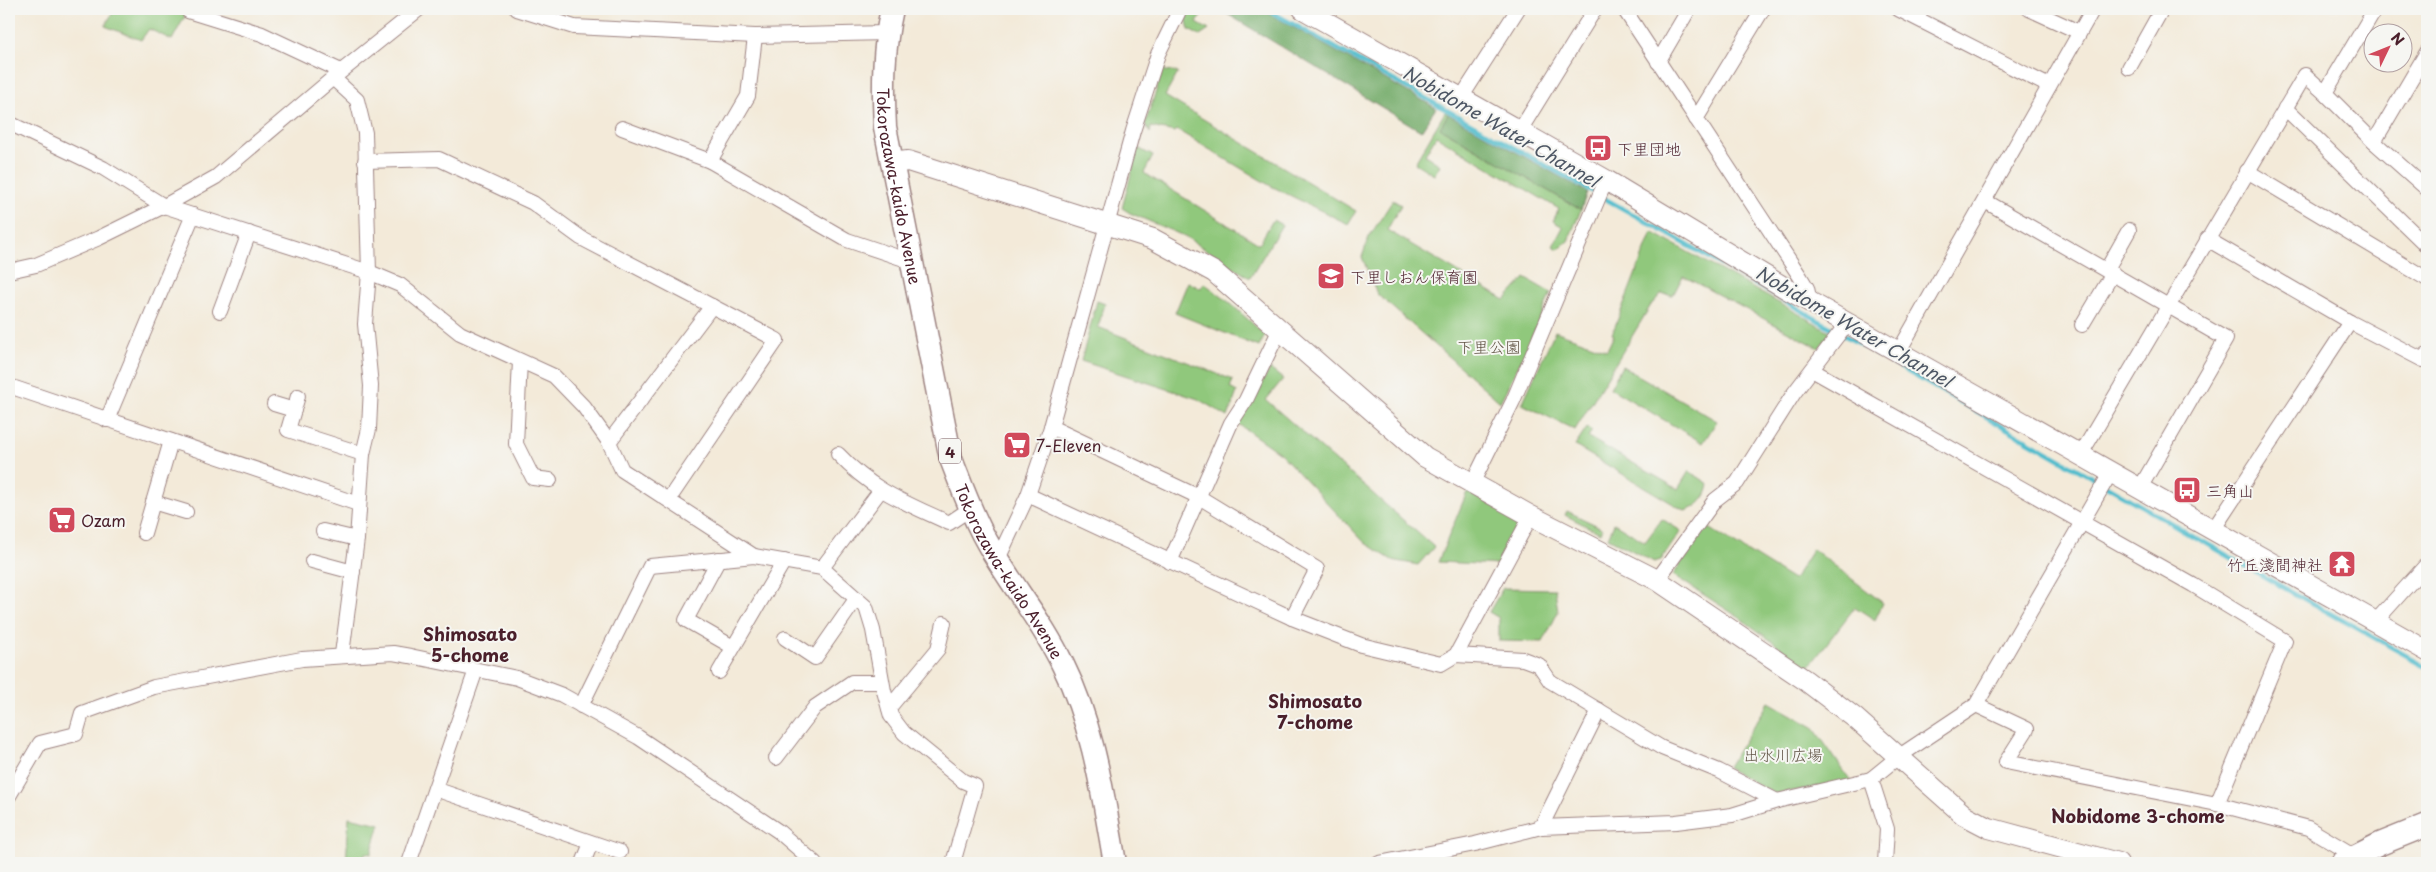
<svg xmlns="http://www.w3.org/2000/svg" width="2436" height="872" viewBox="0 0 2436 872" font-family="'Playpen Sans','Klee One',sans-serif">
	<style>
		.green { fill: #90c87b; stroke: #6d7453 }
		.forest { fill: #74ac6b; stroke: #5f664b }
		.lines { fill: none; stroke-linecap: round; stroke-linejoin: round }
		.stream { stroke: #52bdcd; stroke-width: 4.5 }
		.street-casing { stroke: #9e8482; stroke-width: 16 }
		.secondary-casing { stroke: #9e8482; stroke-width: 22 }
		.primary-casing { stroke: #9e8482; stroke-width: 25 }
		.street { stroke: #fff; stroke-width: 14 }
		.secondary { stroke: #fff; stroke-width: 20 }
		.primary { stroke: #fff; stroke-width: 22 }
		.labels { text-anchor: middle; dominant-baseline: central; stroke-width: 4; stroke-linejoin: round; paint-order: stroke }
		.shield { fill: #f6f6f2; stroke: #7e6067; stroke-width: 1 }
		.shield-label { font-size: 15px; font-weight: bold; fill: #4a1f2b }
		.poi-label { font-size: 16px; fill: #4a1f2b; stroke: #f6f6f2; text-anchor: start }
		.street-label { font-size: 16px; fill: #4a1f2b; stroke: #f6f6f2 }
		.park-label { font-size: 16px; fill: #5f5243; stroke: #f6f6f2 }
		.water-label { font-size: 18px; font-style: italic; fill: #4d5664; stroke: #f6f6f2 }
		.neighbourhood-label { font-size: 18px; font-weight: bold; fill: #4a1f2b; stroke: #f6f6f2 }
	</style>
	<rect width="100%" height="100%" fill="#f6f6f2"/>
	<filter id="ink" filterUnits="userSpaceOnUse"><feTurbulence type="fractalNoise" baseFrequency=".02" numOctaves="2"/><feDisplacementMap in="SourceGraphic" scale="10" xChannelSelector="R" yChannelSelector="G"/><feConvolveMatrix kernelMatrix="1 2 1 2 8 2 1 2 1" color-interpolation-filters="sRGB"/></filter>
	<filter id="wash" filterUnits="userSpaceOnUse"><feTurbulence type="fractalNoise" baseFrequency=".0096" numOctaves="4" result="noise"/><feDisplacementMap in="SourceGraphic" scale="20" xChannelSelector="R" yChannelSelector="G"/><feGaussianBlur stdDeviation="1.12" result="paint"/><feColorMatrix in="noise" values="0 0 0 0 0 0 0 0 0 0 0 0 0 0 0 0 0 1.4 0 .05"/><feComposite in="paint" operator="in"/></filter>
	<g filter="url(#wash)">
		<rect width="100%" height="100%" fill="#f3ead9"/>
		<g class="green">
			<path d="M115,9H189L172,40L149,29L141,40L105,26Z"/>
			<path d="M1190,9H1205L1197,23L1209,30L1200,36L1189,30L1186,17Z"/>
			<path d="M1164,67L1166,72L1173,71L1178,73L1165,96L1356,211L1348,224L1269,185L1177,130L1175,132L1151,127L1150,133L1145,124Z"/>
			<path d="M1445,112L1448,114L1440,128L1581,210L1568,241L1558,249L1553,246L1563,227L1553,221L1559,209L1436,136L1425,155L1440,165L1434,175L1415,163Z"/>
			<path d="M1138,148L1153,156L1144,173L1259,244L1273,220L1282,225L1250,278L1186,237L1130,213L1122,208Z"/>
			<path d="M1393,200L1401,205L1387,230L1505,300L1525,278L1551,293L1521,361L1500,402L1377,294L1362,257L1369,237Z"/>
			<path d="M1652,232L1831,332L1819,348L1683,276L1673,295L1661,294L1651,305L1575,430L1522,404L1555,331L1607,350L1614,335L1612,334Z"/>
			<path d="M1188,282L1200,288L1204,283L1230,303L1265,335L1259,347L1175,313Z"/>
			<path d="M1097,301L1105,304L1098,327L1233,380L1230,388L1237,392L1228,417L1198,399L1081,361Z"/>
			<path d="M1622,366L1717,421L1703,443L1610,388Z"/>
			<path d="M1270,369L1283,379L1266,400L1434,547L1418,565L1392,560L1365,543L1281,454L1238,424Z"/>
			<path d="M1587,428L1592,431L1588,437L1678,489L1689,471L1709,484C1708,497 1697,508 1685,511L1575,446Z"/>
			<path d="M1467,492L1513,516L1517,525L1500,565L1438,562Z"/>
			<path d="M1567,511L1602,528L1600,533L1565,515Z"/>
			<path d="M1662,519L1681,531L1661,560L1654,562L1608,538L1614,523L1645,542Z"/>
			<path d="M1706,526L1793,580L1813,549L1883,603L1875,620L1855,607L1808,668L1743,620L1673,575Z"/>
			<path d="M1503,588L1555,589L1558,612L1543,642L1499,641V618L1489,612Z"/>
			<path d="M1769,702L1813,727L1851,781L1775,794L1727,768Z"/>
			<path d="M349,817L380,824L371,854L365,853L361,863H346Z"/>
		</g>
		<g class="forest">
			<path d="M1219,9H1261L1436,108L1421,131Z"/>
			<path d="M1448,114L1587,192L1581,210L1440,128Z"/>
		</g>
		<g class="lines">
			<path class="stream" d="M1266,9L1670,235L2270,580L2427,667"/>
		</g>
	</g>
	<g filter="url(#ink)">
		<g class="lines">
			<defs>
				<g id="street">
					<path d="M517,9L574,27L755,36L886,33"/>
					<path d="M1624,9L1801,278L1807,288L1810,302"/>
					<path d="M1898,9L2049,86"/>
					<path d="M2029,9L2079,32"/>
					<path d="M188,11L262,34L341,71"/>
					<path d="M1658,62L1689,9"/>
					<path d="M2129,68L2162,9"/>
					<path d="M333,78L357,100L365,133L369,272L365,324L371,386L369,429L363,454L357,539L342,654"/>
					<path d="M2325,93L2374,142L2427,189"/>
					<path d="M1461,98L1518,9"/>
					<path d="M2285,108L2427,246"/>
					<path d="M1696,119L1763,9"/>
					<path d="M9,123L103,168L164,206L369,272L400,285L460,333L554,376L584,407L609,442L622,470L754,556"/>
					<path d="M622,128L710,161L847,240L913,262"/>
					<path d="M1519,132L1595,9"/>
					<path d="M2374,142L2427,52"/>
					<path d="M365,161L439,159L533,203L581,238L777,340L669,499"/>
					<path d="M710,161L748,96L755,36"/>
					<path d="M2247,171L2427,279"/>
					<path d="M1985,201L2226,339L2140,488"/>
					<path d="M2207,239L2350,322L2423,360L2427,354"/>
					<path d="M2107,269L2129,230"/>
					<path d="M9,271L36,265L99,238L164,206L216,177L333,78L419,9"/>
					<path d="M220,311L249,233"/>
					<path d="M2082,325L2113,273"/>
					<path d="M1899,351L2093,9"/>
					<path d="M520,361L516,444L533,478L550,480"/>
					<path d="M1812,370L2193,585L2285,641L2217,804"/>
					<path d="M9,386L358,504"/>
					<path d="M298,396L288,430L363,454"/>
					<path d="M274,404L294,410"/>
					<path d="M107,420L193,215"/>
					<path d="M1051,427L1199,497L1317,569L1292,618"/>
					<path d="M609,442L712,306"/>
					<path d="M838,454C873,491 904,502 949,523L970,509"/>
					<path d="M2081,454L2305,75L2325,93L2375,9"/>
					<path d="M1472,484L1513,401L1606,180"/>
					<path d="M1028,495L1292,618L1361,645L1441,664L1456,655L1531,516"/>
					<path d="M153,502L186,512"/>
					<path d="M2213,530L2350,322"/>
					<path d="M323,531L357,539"/>
					<path d="M144,533L171,441"/>
					<path d="M719,559L686,620L733,647"/>
					<path d="M998,559L1028,495L1051,427L1133,131L1158,54L1180,9"/>
					<path d="M312,561L353,572"/>
					<path d="M1170,562L1231,423L1246,400L1279,331"/>
					<path d="M822,568L880,491"/>
					<path d="M1657,580L1715,500L1737,483L1794,393L1848,322"/>
					<path d="M2375,622L2427,564"/>
					<path d="M785,638L815,658L856,599"/>
					<path d="M1456,655L1523,659L1539,665L1550,681L1662,748L1719,771L1777,801"/>
					<path d="M719,672L784,561"/>
					<path d="M1976,705L2027,729L2006,762L2217,804L2308,828L2355,856"/>
					<path d="M581,706L650,566L754,556L822,568L866,607L873,630L884,691L891,716L904,733L915,742L963,781L975,786L953,863"/>
					<path d="M889,708L938,649L944,623"/>
					<path d="M776,758L815,707L852,682H882"/>
					<path d="M435,789L620,852"/>
					<path d="M9,796L40,743L76,734L82,713L154,687L302,659L393,653L410,656L517,678L562,695L638,737L778,831L815,863"/>
					<path d="M1541,827L1599,710"/>
					<path d="M409,863L476,670"/>
					<path d="M583,863L591,843"/>
					<path d="M1379,863L1475,844L1541,827L1676,822L1732,815L1777,801L1871,779"/>
					<path d="M1885,863L1887,829L1871,779L1898,757L1976,705L2111,472"/>
				</g>
				<g id="secondary">
					<path d="M1303,9L1606,180L1787,289L2427,651"/>
					<path d="M891,163L908,161L1153,239L1214,272L1425,457L1531,516L1657,580L1805,680L1855,718L1964,815L1989,828L2118,863"/>
				</g>
				<g id="primary">
					<path id="s1" d="M892,9C883,48 883,87 885,127L951,459C962,487 972,516 987,542C1011,585 1042,621 1063,665C1094,727 1103,796 1115,863"/>
					<path d="M2342,863L2380,844L2427,825"/>
				</g>
			</defs>
			<use href="#street" class="street-casing"/>
			<use href="#secondary" class="secondary-casing"/>
			<use href="#primary" class="primary-casing"/>
			<use href="#street" class="street"/>
			<use href="#secondary" class="secondary"/>
			<use href="#primary" class="primary"/>
		</g>
	</g>
	<defs>
		<symbol id="bus-square" viewBox="-11 -11 22 22"><rect x="-9" y="-9" width="18" height="18" rx="4" fill="#d1495b" stroke="#f6f6f2"/><path d="M-5-6H5V4H4V6H2V4H-2V6H-4V4H-5ZM-3.5-4V0h7V-4ZM-3.5 1.2v1.5H-2V1.2ZM2 1.2v1.5H3.5V1.2Z" fill="#fff"/></symbol>
		<symbol id="school-square" viewBox="-11 -11 22 22"><rect x="-9" y="-9" width="18" height="18" rx="4" fill="#d1495b" stroke="#f6f6f2"/><path d="M0-5L7-2L0 1L-7-2ZM-4 1L0 2.5L4 1V4Q0 6-4 4Z" fill="#fff"/></symbol>
		<symbol id="supermarket-square" viewBox="-11 -11 22 22"><rect x="-9" y="-9" width="18" height="18" rx="4" fill="#d1495b" stroke="#f6f6f2"/><path d="M-6-5.5h2.5l.6 2H6L4.5 2H-2.5L-4.4-4H-6ZM-1.5 3.2a1.3 1.3 0 1 0 .1 0ZM3 3.2a1.3 1.3 0 1 0 .1 0Z" fill="#fff"/></symbol>
		<symbol id="temple-square" viewBox="-11 -11 22 22"><rect x="-9" y="-9" width="18" height="18" rx="4" fill="#d1495b" stroke="#f6f6f2"/><path d="M0-6L5-2H3V0L6.5 2.5H4V6H1.5V3h-3V6H-4V2.5H-6.5L-3 0V-2H-5Z" fill="#fff"/></symbol>
	</defs>
	<g fill-rule="evenodd">
		<use href="#bus-square" x="1582" y="132" width="32" height="32"/>
		<use href="#school-square" x="1315" y="260" width="32" height="32"/>
		<use href="#supermarket-square" x="1001" y="429" width="32" height="32"/>
		<use href="#bus-square" x="2171" y="474" width="32" height="32"/>
		<use href="#supermarket-square" x="46" y="504" width="32" height="32"/>
		<use href="#temple-square" x="2326" y="548" width="32" height="32"/>
	</g>
	<g class="labels">
		<rect class="shield" x="939" y="438.5" width="22" height="25" rx="4"/>
		<g class="shield-label">
			<text x="950" y="451">4</text>
		</g>
		<g class="poi-label">
			<text x="1617" y="148">下里団地</text>
			<text x="1350" y="276">下里しおん保育園</text>
			<text x="1036" y="445">7-Eleven</text>
			<text x="2206" y="490">三角山</text>
			<text x="81" y="520">Ozam</text>
			<text x="2323" y="564" text-anchor="end">竹丘淺間神社</text>
		</g>
		<g class="street-label">
			<text stroke="none"><textPath href="#s1" startOffset="179">Tokorozawa-kaido Avenue</textPath></text>
			<text stroke="none"><textPath href="#s1" startOffset="584">Tokorozawa-kaido Avenue</textPath></text>
		</g>
		<g class="park-label">
			<text x="1489" y="346">下里公園</text>
			<text x="1783" y="754">出水川広場</text>
		</g>
		<g class="water-label">
			<text transform="translate(1501 126) rotate(30)">Nobidome Water Channel</text>
			<text transform="translate(1854 326) rotate(30)">Nobidome Water Channel</text>
		</g>
		<g class="neighbourhood-label">
			<text x="470" y="633">Shimosato<tspan x="470" dy="21">5-chome</tspan></text>
			<text x="1315" y="700">Shimosato<tspan x="1315" dy="21">7-chome</tspan></text>
			<text x="2138" y="815">Nobidome 3-chome</text>
		</g>
	</g>
	<rect width="2436" height="872" fill="none" stroke="#f6f6f2" stroke-width="30"/>
	<g transform="translate(2388 48) rotate(47)"><circle r="24" fill="#f6f6f2" stroke="#b1a0a2"/>
	<path d="M0-4L9 19L0 12L-9 19Z" fill="#d1495b"/>
	<text y="-8" font-size="14" font-weight="bold" text-anchor="middle" fill="#4a1f2b">N</text>
	</g>
</svg>
